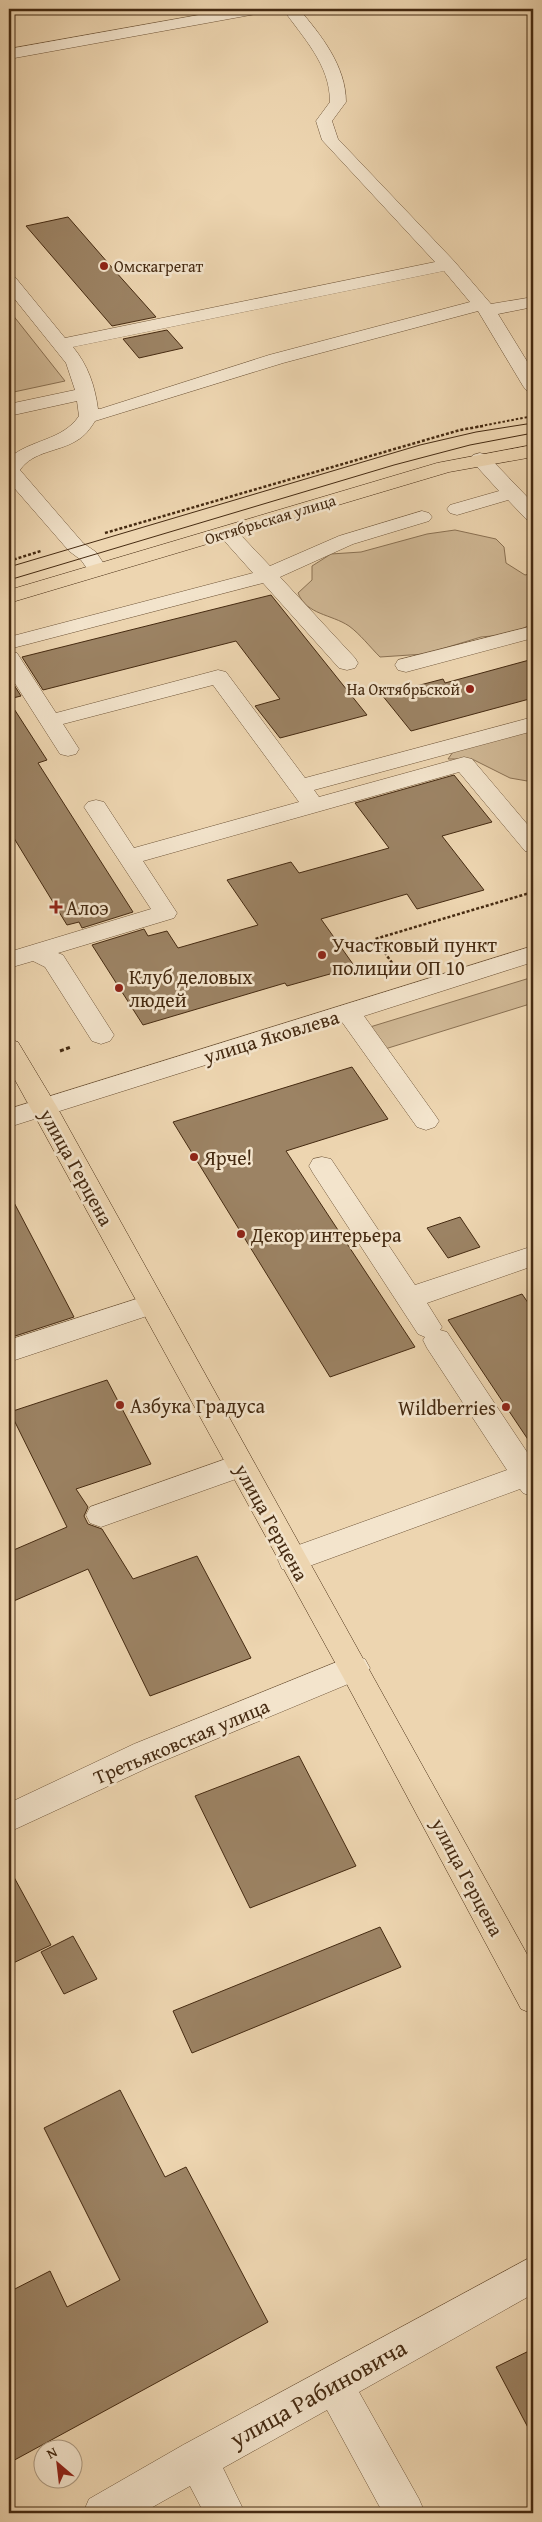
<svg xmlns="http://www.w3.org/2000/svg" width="542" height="2522" viewBox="0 0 542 2522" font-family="'Gentium Book Plus',serif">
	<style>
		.green { fill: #d0b895; stroke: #8a7153 }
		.building { fill: #9c8364; stroke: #452a11 }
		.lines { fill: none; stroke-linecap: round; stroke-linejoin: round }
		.minor-casing { stroke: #6f5539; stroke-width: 1 }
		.major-casing { stroke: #452a11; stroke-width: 1 }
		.path-far2 { stroke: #452a11; stroke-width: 2; stroke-dasharray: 2.5 2; stroke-linecap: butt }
		.path-far1 { stroke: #452a11; stroke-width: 2.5; stroke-dasharray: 3 2; stroke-linecap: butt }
		.path { stroke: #452a11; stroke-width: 3; stroke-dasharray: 4 2.5; stroke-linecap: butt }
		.minor { fill: #f3e4cc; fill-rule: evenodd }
		.major { fill: #edd5b0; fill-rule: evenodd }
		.tram { stroke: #452a11; stroke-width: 1 }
		.poi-dot { fill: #8f2418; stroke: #f3e4cc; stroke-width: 2 }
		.labels { text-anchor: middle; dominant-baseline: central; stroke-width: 5; stroke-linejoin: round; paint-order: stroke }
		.far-poi-label { font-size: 16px; fill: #452a11; stroke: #f3e4cc; text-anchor: start }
		.far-street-label { font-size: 16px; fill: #452a11; stroke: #f3e4cc }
		.poi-label { font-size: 20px; fill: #452a11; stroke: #f3e4cc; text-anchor: start }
		.street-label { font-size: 20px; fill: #452a11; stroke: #f3e4cc }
		.near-street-label { font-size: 24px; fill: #452a11; stroke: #f3e4cc }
	</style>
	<rect width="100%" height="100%" fill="#edd5b0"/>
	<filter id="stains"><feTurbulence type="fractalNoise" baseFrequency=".004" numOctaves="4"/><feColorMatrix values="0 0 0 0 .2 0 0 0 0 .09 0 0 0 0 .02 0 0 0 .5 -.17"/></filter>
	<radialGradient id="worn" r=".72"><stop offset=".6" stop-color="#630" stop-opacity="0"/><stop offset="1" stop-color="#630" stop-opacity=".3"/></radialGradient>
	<g class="green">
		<path d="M12,314L65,381L9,393V315Z"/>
		<path d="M455,530L496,539L504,547L506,563L525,575L533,573V623L513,634L481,637L425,654L380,657C370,647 360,634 349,626C331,614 307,615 298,593L312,580V566L331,554L361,552L427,534Z"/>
		<path d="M533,728V782L510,778L472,759H448L453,752Z"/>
		<path d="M533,977V1003L385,1049L370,1027Z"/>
	</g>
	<g class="building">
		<path d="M68,217L115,271L156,317L112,326L26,226Z"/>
		<path d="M167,330L183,348L139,358L123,339Z"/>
		<path d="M271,595L367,715L280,738L255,706L280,699L236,641L43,690L22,657Z"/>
		<path d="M533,659V698L411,731L382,695L443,679L445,683Z"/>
		<path d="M9,677L21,696L9,699Z"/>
		<path d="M9,701L47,760L38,763L133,912L82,928L79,922L67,925L9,830Z"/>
		<path d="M454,775L492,822L442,836L484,890L417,909L407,894L321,919L355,967L287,986L285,983L143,1025L92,945L144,929L148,936L167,931L178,948L258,925L227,880L291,862L299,873L389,848L355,803Z"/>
		<path d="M352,1067L388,1119L286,1151L415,1347L330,1377L173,1122Z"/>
		<path d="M9,1193L74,1317L9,1338Z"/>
		<path d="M460,1217L480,1247L448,1258L427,1228Z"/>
		<path d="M522,1294L533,1310V1447L448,1320Z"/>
		<path d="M107,1380L151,1464L76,1489L88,1507L84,1516L88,1524L102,1529L133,1579L197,1556L251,1658L150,1696L88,1569L9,1603V1552L67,1527L10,1412Z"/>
		<path d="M299,1756L356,1866L250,1908L195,1796Z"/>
		<path d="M9,1868L51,1945L9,1965Z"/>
		<path d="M380,1927L401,1967L192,2053L173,2011Z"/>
		<path d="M73,1936L97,1979L64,1994L41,1952Z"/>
		<path d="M120,2090L165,2177L186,2167L268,2322L9,2463V2292L50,2271L67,2307L120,2280L44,2128Z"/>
		<path d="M533,2349V2437L496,2367Z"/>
	</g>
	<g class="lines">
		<defs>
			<g id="minor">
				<path d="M232,9H264L256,14L9,59V49Z"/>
				<path d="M283,9H299C321,35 346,66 346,102L332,121L338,139L454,261L491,304L533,297V307L498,314L533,371V392L526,390L523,386L478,311L283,363L95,421C90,429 85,436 76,441C58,452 33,451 20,470L83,543L96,552L108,570L105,574L98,576L91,574L81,560L69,551L9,482V458C31,439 62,441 79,416L77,401L9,416V404L75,390L66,363L9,292V276L15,277L65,338L435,262L322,140L316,121L330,102C330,64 303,38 283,9ZM444,271L470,302L269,355L100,409H98C95,386 88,365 73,347Z"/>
				<path d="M480,453L487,455L533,503V521L526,519L508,500L457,515L450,513L447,509L450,505L499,491L470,459L473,455Z"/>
				<path d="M422,511L429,513L432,517L429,521L353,544L280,577L355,658L358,663L355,668L347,670L339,668L263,583L9,649V637L253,573L220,536L217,532L220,528L227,526L234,528L270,566L339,536Z"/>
				<path d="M533,626V638L406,672L398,670L395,665L398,660Z"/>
				<path d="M9,651L17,653L56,713L218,670L226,672L305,778L533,717V731L314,790L319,797L464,757L472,759L533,831V853L525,851L459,772L143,861L177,913L174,918L58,953L63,955L114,1035L110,1041L101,1044L92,1041L45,967L33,961L9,968V952L151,909L84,807L88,802L96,800L104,802L134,848L299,802L213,685L63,724L79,749L76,754L68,756L60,754L9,674Z"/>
				<path d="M533,946V962L364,1016L435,1115L439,1121L435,1127L426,1130L417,1127L342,1022L9,1127V1109Z"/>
				<path d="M322,1157L331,1159L415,1285L533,1246V1268L530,1267L427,1303L442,1327L440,1330L447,1332L533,1461V1497L523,1493L520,1489L293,1572L282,1569L278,1560L282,1551L507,1470L427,1348L423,1340L425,1337L418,1334L313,1173L309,1166L313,1159Z"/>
				<path d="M152,1294L162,1297L166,1304L162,1311L9,1362V1340Z"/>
				<path d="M240,1454L250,1458L255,1466L250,1474L101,1527L90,1523L86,1515L90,1507Z"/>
				<path d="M354,1655L365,1659L370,1668L365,1677L156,1764L9,1832V1803L134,1744Z"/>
				<path d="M533,2256V2294L359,2392L419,2499L425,2513H383L327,2410L223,2468L245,2513H204L190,2486L142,2513H83L89,2499L183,2445Z"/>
			</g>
			<g id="major">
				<path d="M533,445V457L449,472L9,603V590L437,463Z"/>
				<path d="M9,1039L18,1042L57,1107L533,1965V2014L521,2009L343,1677L9,1069Z"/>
			</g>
		</defs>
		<use href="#minor" class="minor-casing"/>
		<use href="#major" class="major-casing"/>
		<path class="path-far2" d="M476,427L533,416"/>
		<g class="path-far1">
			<path d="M105,533L460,430L483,426"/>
			<path d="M9,561L41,551"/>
			<path d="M395,967L375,939L533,892"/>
		</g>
		<path class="path" d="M60,1051L71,1047"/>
		<use href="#minor" class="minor"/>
		<use href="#major" class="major"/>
		<g class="tram">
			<path d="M9,567L420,445L476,432L533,423"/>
			<path d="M9,580L394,465L470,445L533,433"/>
		</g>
	</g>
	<g class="poi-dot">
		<circle cx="104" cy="266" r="5"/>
		<circle cx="470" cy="689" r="5"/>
		<path d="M53.5 899.5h5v5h5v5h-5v5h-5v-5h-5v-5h5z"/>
		<circle cx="322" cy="955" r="5"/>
		<circle cx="119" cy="988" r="5"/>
		<circle cx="194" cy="1157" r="5"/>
		<circle cx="241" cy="1234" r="5"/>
		<circle cx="120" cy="1405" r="5"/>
		<circle cx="506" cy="1407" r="5"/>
	</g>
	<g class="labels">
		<g class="far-poi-label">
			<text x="114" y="266">Омскагрегат</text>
			<text x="460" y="689" text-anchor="end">На Октябрьской</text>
		</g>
		<g class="far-street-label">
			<text transform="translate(270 519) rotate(-17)">Октябрьская улица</text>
		</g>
		<g class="poi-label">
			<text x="66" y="907">Алоэ</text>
			<text x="332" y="944">Участковый пункт<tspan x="332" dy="23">полиции ОП 10</tspan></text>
			<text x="129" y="976">Клуб деловых<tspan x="129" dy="23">людей</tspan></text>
			<text x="204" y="1157">Ярче!</text>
			<text x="251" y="1234">Декор интерьера</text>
			<text x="130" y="1405">Азбука Градуса</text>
			<text x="496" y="1407" text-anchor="end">Wildberries</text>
		</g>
		<g class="street-label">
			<text transform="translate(271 1036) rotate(-17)">улица Яковлева</text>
			<text transform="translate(77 1167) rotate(61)">улица Герцена</text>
			<text transform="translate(272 1522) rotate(61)">улица Герцена</text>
			<text transform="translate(181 1741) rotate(-23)">Третьяковская улица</text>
			<text transform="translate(468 1877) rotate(62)">улица Герцена</text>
		</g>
		<g class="near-street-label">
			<text transform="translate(318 2393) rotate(-29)">улица Рабиновича</text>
		</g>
	</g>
	<rect width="542" height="2522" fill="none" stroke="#edd5b0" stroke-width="30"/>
	<rect x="10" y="10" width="522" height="2502" fill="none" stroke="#452a11" stroke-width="2.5"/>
	<rect x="15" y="15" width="512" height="2492" fill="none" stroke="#452a11"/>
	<g transform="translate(58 2464) rotate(332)"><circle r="24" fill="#f3e4cc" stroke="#ad9a81"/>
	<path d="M0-4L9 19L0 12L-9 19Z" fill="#8f2418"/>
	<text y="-8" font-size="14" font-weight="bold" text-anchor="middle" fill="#452a11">N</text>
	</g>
	<rect width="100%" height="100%" filter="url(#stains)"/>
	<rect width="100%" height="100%" fill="url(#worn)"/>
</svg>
